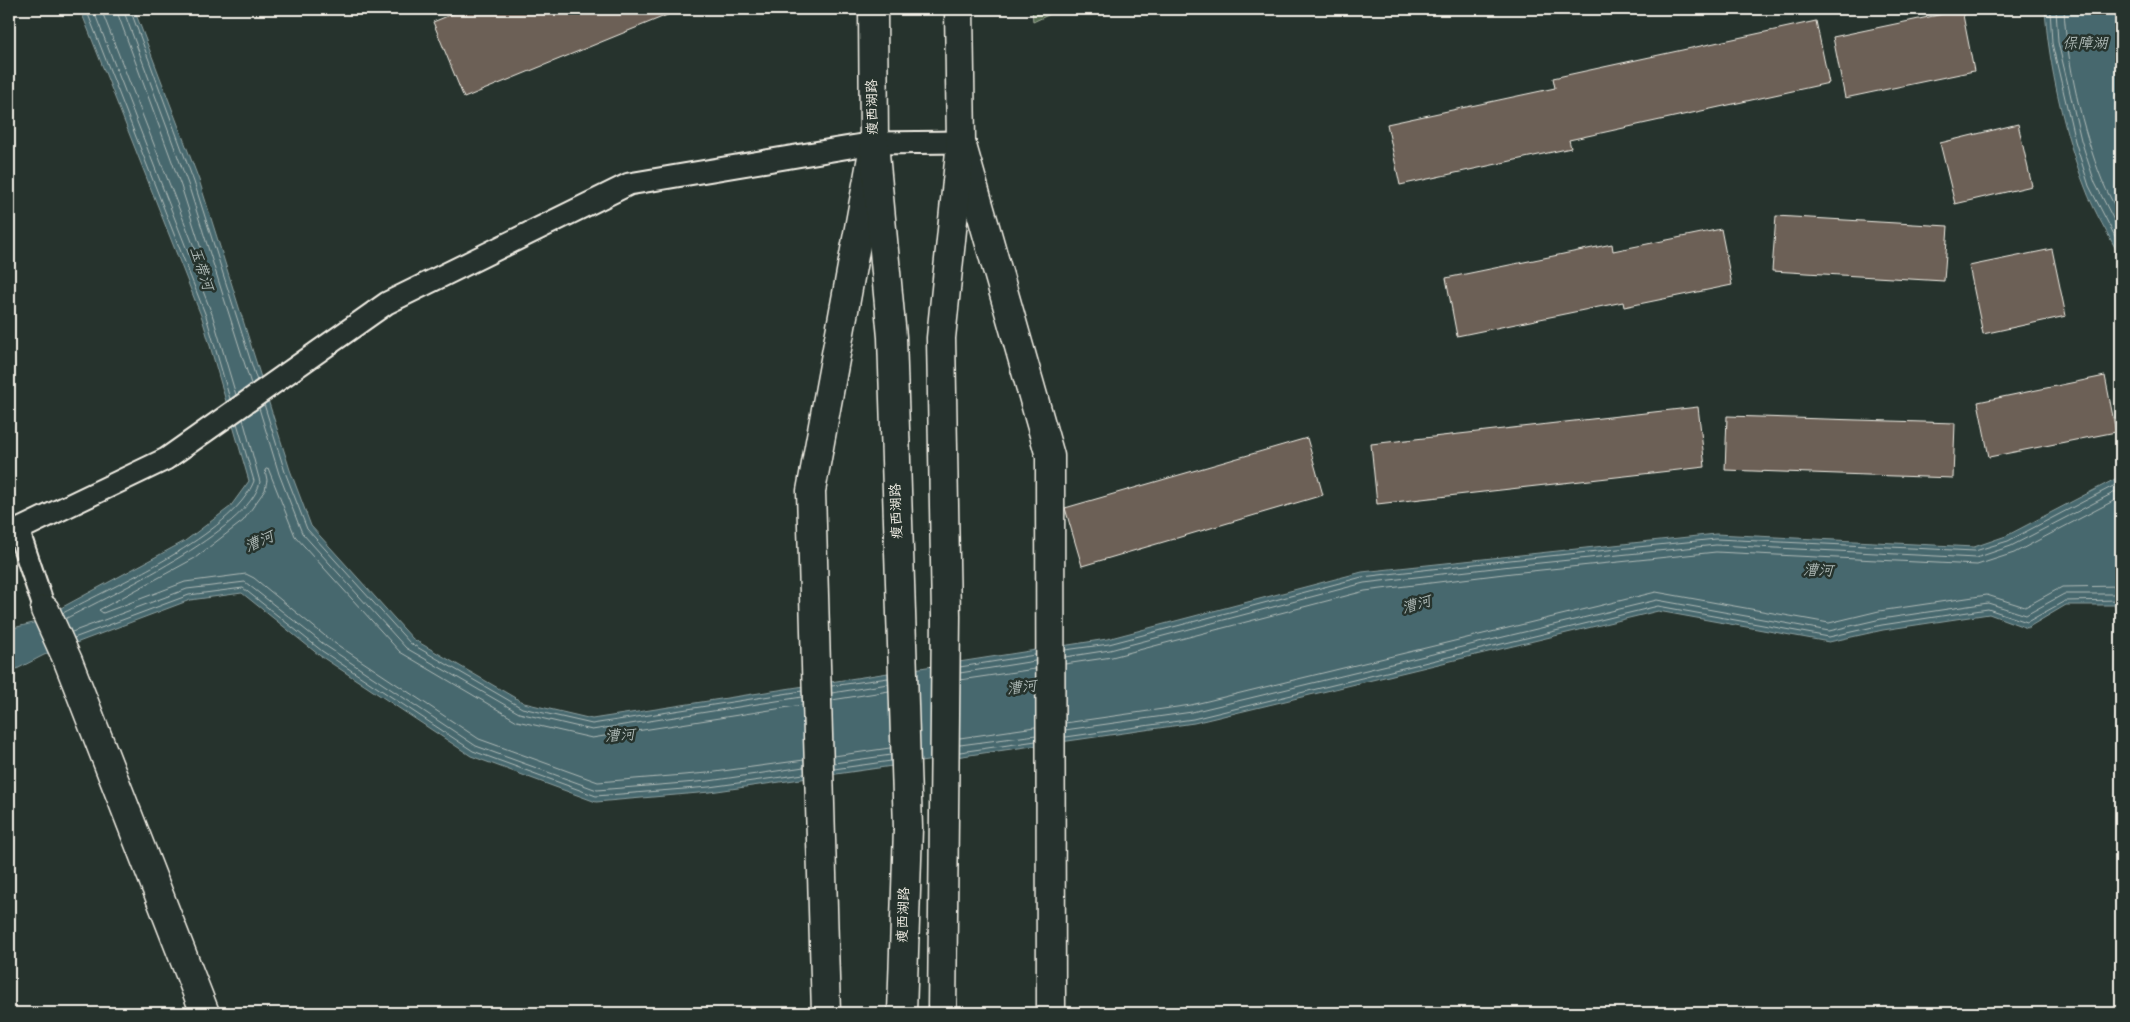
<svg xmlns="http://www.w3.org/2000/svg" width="2130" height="1022" viewBox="0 0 2130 1022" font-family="'Gochi Hand','LXGW WenKai TC',sans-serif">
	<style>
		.green { fill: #556d51; stroke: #a4af9c }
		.water { fill: #47686e; stroke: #8c9f9f }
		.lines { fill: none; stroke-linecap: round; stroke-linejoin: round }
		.shore { stroke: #afbab7; stroke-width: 1 }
		.building { fill: #6c6157; stroke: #f4f1e8 }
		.service-casing { stroke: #f4f1e8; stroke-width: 25 }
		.minor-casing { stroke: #f4f1e8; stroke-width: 31 }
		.tertiary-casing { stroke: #f4f1e8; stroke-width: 31 }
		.primary-casing { stroke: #f4f1e8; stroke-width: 31 }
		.service { stroke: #26332d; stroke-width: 21 }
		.minor { stroke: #26332d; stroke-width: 28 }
		.tertiary { stroke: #26332d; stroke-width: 28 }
		.primary { stroke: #26332d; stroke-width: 28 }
		.labels { text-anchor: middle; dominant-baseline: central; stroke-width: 5; stroke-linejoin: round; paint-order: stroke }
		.street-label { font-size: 14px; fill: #f4f1e8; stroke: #26332d }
		.water-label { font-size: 15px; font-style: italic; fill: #afbab7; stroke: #26332d }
	</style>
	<rect width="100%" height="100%" fill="#26332d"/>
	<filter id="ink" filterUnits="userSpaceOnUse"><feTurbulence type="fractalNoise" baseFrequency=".02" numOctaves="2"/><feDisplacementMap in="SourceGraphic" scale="10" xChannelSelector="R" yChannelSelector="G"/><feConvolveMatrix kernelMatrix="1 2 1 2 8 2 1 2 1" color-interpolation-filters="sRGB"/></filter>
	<g filter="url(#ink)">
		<path class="green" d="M1032,9H1061L1033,22Z"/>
		<g class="water">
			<path d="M80,9H134L199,180L290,470L311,526L413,639L524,703L592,719L1107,639L1362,572L1716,534L1974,547L2006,536L2121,476V605H2066L2027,628L1989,614L1883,630L1829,642L1658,611L1194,723L710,792L596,802L471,756L319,655L242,593L190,600L44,655L9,673V629L33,623L185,541L230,507L249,481L202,318Z"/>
			<path d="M2045,9H2121V259C2109,235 2094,212 2085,187C2065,137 2048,62 2045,9Z"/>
		</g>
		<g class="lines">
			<g class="shore">
				<path d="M86,9L206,316L230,399"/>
				<path d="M93,9L212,314L236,395"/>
				<path d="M101,9L198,257L201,258L203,255L181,186L116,9"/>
				<path d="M123,9L188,184L251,384"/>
				<path d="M130,9L194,182L257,381"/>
				<path d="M2050,9L2052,43L2075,141L2089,186L2121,248"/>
				<path d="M2056,9L2058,42L2081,140L2095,183L2121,234"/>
				<path d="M2064,9C2066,59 2083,133 2102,180C2107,193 2115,205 2121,218"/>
				<path d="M264,404L285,472L307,529L410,643L522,708L592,724L802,691"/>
				<path d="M259,408L279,474L302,533L406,648L519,713L592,730L802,697"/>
				<path d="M63,613C113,586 233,535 254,481L237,423"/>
				<path d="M65,619C110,595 249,531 260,482L243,419"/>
				<path d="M72,632L187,589L245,582L326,646L476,746L597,790L709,781L804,767"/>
				<path d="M74,638L189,595L243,588L322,651L473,751L596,796L709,787L804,774"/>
				<path d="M1065,650L1109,644L1362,577L1510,560L1716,539L1975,551L2008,541L2121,482"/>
				<path d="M1065,657L1110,650L1364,583L1511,566L1716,545L1976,558L2011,546L2121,489"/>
				<path d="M1065,664L1112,657L1365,591L1512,573L1716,552L1977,565L2014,553L2121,497"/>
				<path d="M960,667L1035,655"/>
				<path d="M960,673L1035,661"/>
				<path d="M960,680L1035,669"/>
				<path d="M832,686L888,678"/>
				<path d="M832,693L888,684"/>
				<path d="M832,700L889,691"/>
				<path d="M802,705L592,738L517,721L400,652L295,536L268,468L265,470L267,480L265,490L243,521L195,558L99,610L103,613L185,582L246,574L254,578L330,640L479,739L598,782L708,773L804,760"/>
				<path d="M1065,723L1191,705L1656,592L1829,623L1879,611L1987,595L2025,607L2062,587L2121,586"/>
				<path d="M1065,730L1192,712L1657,600L1829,631L1881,619L1988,603L2026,615L2064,594H2121"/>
				<path d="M1066,737L1193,719L1658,606L1829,637L1882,625L1988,609L2027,622L2065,601L2121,600"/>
				<path d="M960,738L1035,727"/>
				<path d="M960,745L1036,735"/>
				<path d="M960,752L1036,741"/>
				<path d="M834,756L890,748"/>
				<path d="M834,763L891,755"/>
				<path d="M834,769L891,761"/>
			</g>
		</g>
		<g class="building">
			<path d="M465,9H682L464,98L433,22Z"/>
			<path d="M1962,10L1974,71L1845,98L1833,37Z"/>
			<path d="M1816,21L1829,83L1569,140L1571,148L1400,185L1387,124L1555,88L1553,78Z"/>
			<path d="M2018,124L2032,186L1955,204L1940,143Z"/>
			<path d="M1776,216L1948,226L1944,281L1772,271Z"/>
			<path d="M1721,229L1732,285L1624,307L1623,302L1457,336L1446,278L1612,244L1613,251Z"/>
			<path d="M2052,249L2066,316L1983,334L1969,266Z"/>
			<path d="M2105,376L2116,432L1989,457L1978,402Z"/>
			<path d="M1698,407L1705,467L1377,504L1371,444Z"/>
			<path d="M1727,416L1955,423L1953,478L1725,470Z"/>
			<path d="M1307,438L1323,495L1082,566L1065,508Z"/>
		</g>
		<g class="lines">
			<defs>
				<path id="service" d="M45,610L18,530L166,459L387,303L629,184L874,143L961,142"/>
				<path id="minor" d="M45,610L68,661L205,1013"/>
				<g id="tertiary">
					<path d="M961,142L1050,456L1051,1013"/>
					<path d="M826,1013L811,491L872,157"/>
				</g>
				<g id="primary">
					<path d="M873,9L874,143L892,337L908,828L902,1013"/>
					<path d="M942,1013L946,616L941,338L961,142L959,9"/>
				</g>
			</defs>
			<use href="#service" class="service-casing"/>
			<use href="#minor" class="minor-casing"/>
			<use href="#tertiary" class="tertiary-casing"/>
			<use href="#primary" class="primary-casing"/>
			<use href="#service" class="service"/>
			<use href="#minor" class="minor"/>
			<use href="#tertiary" class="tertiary"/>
			<use href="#primary" class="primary"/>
		</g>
	</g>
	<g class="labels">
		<g class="street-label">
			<text transform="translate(874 107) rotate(-91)">瘦西湖路</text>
			<text transform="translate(898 511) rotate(-92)">瘦西湖路</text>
			<text transform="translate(905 915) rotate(-88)">瘦西湖路</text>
		</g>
		<g class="water-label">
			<text x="2085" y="45">保障湖</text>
			<text transform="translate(200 269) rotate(72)">玉带河</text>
			<text transform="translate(260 543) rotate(-24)">漕河</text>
			<text transform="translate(1818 572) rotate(2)">漕河</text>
			<text transform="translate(1417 606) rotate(-16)">漕河</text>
			<text transform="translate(1022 689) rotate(-7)">漕河</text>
			<text transform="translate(620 737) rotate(-4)">漕河</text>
		</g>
	</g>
	<rect width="2130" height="1022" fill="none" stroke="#26332d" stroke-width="30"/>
	<rect x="15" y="15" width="2100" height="992" fill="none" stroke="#f4f1e8" stroke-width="2" filter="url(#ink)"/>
</svg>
